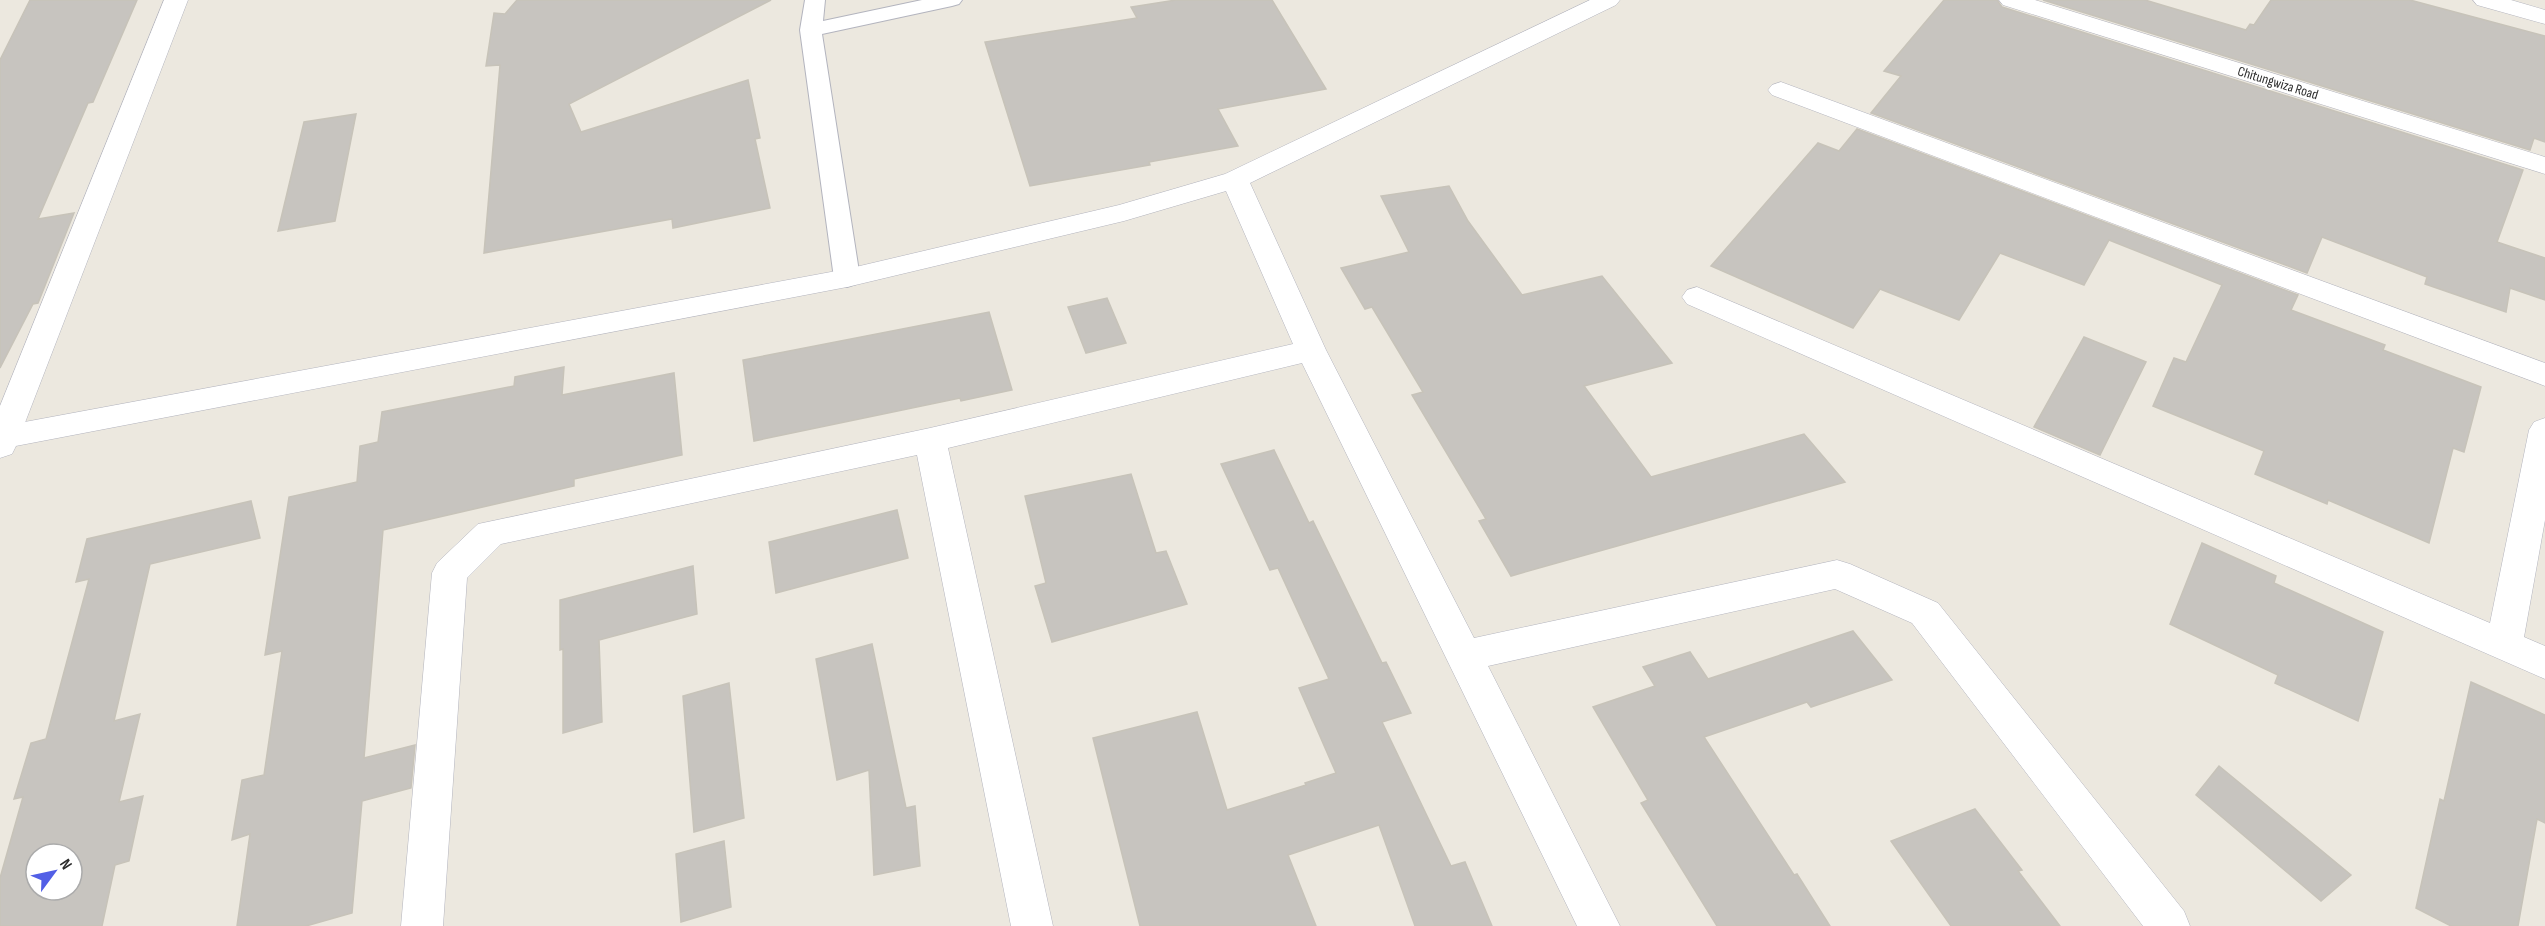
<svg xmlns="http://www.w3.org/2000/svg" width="2545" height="926" viewBox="0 0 2545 926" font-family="'Sofia Sans Condensed',sans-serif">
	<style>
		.building { fill: #c7c4bf; stroke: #c7c3b9; stroke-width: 1.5; fill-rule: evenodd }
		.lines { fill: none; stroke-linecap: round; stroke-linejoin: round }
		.lane-casing { stroke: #b3b4be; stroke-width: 2 }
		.street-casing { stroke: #b3b4be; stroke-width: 1 }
		.secondary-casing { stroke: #b3b4be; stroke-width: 1 }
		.lane { fill: #fff; fill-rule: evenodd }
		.street { fill: #fff; fill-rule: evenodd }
		.secondary { fill: #fff; fill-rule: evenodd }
		.labels { text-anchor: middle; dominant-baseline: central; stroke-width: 4.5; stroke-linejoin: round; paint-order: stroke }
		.far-street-label { font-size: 14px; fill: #2c2c2c; stroke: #fff }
	</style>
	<rect width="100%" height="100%" fill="#ece8df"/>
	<g class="building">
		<path d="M30,0H137L93,102L88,103L38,219L74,213L38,303L33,304L0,368V60Z"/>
		<path d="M517,0H771L569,104L581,132L748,80L760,138L755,139L770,208L673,228L672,219L484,253L500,65L486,66L494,13L505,14Z"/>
		<path d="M1176,0H1272L1326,89L1218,109L1238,146L1149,162L1150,165L1030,186L985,42L1137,18L1131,7Z"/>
		<path d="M1944,0H1997L2002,7L2523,170L2497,242L2545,258V300L2510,288L2506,312L2425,284L2427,277L2322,237L2307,273L1871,113L1901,76L1884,71Z"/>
		<path d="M2043,0H2145L2246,30L2250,24L2254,25L2271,0H2410L2545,36V142L2534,138L2530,150Z"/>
		<path d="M356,114L335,221L278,231L304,122Z"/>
		<path d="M1857,129L2298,295L2291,310L2385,345L2383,350L2481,387L2464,452L2453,448L2429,543L2328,500L2327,504L2255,474L2264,451L2153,406L2174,358L2186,362L2222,285L2109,240L2084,285L2000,253L1959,320L1880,289L1853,328L1711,266L1818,143L1839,151Z"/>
		<path d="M1449,186L1468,221L1522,295L1602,276L1672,363L1584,386L1651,477L1804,434L1845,482L1511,576L1479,521L1486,519L1412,395L1423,392L1372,307L1365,309L1341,268L1409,252L1381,196Z"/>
		<path d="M1107,298L1126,343L1086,353L1068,307Z"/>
		<path d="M989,312L1012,390L961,401L960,398L754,441L743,360Z"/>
		<path d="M2084,337L2146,362L2100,455L2034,427Z"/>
		<path d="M564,367L562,395L674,373L682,455L574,479V486L383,530L364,758L415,745L411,788L362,801L352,913L306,926H237L250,834L232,840L242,780L264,775L282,651L265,655L289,497L357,482L360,446L378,442L382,412L514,386L515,377Z"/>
		<path d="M1274,450L1309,523L1313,521L1382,663L1386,662L1411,713L1382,722L1451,866L1465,862L1492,926H1415L1379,825L1288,855L1316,926H1140L1093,738L1197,712L1227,810L1306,785L1305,783L1336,773L1299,688L1329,679L1278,568L1270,570L1221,464Z"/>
		<path d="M1131,474L1156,553L1166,551L1187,604L1052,642L1035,586L1046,583L1025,496Z"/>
		<path d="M251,501L260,538L150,564L114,721L140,714L119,802L143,796L129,861L115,865L102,926H0V878L23,797L14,799L31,743L46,739L89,579L76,582L87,539ZM36,854H72V890H36Z"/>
		<path d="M897,510L908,558L776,593L769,542Z"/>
		<path d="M2202,543L2276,576L2274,583L2383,632L2358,721L2275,683L2278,675L2170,624Z"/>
		<path d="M693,566L697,614L599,640L602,722L563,733V649L560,650V600Z"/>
		<path d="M1853,631L1892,680L1811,707L1807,702L1704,737L1794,875L1797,874L1830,926H1717L1641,803L1648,800L1593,707L1655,686L1643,667L1690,652L1708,679Z"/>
		<path d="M872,644L906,808L915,806L920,866L874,875L869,770L837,780L816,659Z"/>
		<path d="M2471,682L2545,715V823L2537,819L2518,926H2451L2416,908L2440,799L2444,801Z"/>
		<path d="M729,683L744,818L694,832L683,696Z"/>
		<path d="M2219,766L2351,875L2321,901L2196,795Z"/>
		<path d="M1975,809L2022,870L2018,871L2060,926H1951L1891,841Z"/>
		<path d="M724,841L731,907L681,922L676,854Z"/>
	</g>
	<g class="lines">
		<defs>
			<path id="lane" d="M805,0H825L823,21L922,0H962L959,4L952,6L822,34L860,278L856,284L847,287L838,284L834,278L800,30Z"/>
			<g id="street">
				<path d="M1590,0H1620L1616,5L1250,183L1326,350L1474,638L1837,560L1850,564L1938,603L2184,911L2190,926H2143L1912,623L1835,589L1488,666L1620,926H1577L1302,363L948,448L1053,926H1011L917,455L501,544L467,578L443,926H401L432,573L437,563L478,524L930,428L1293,344L1226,191L1124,221L847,287L0,449V427L3,426L847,269L1119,205L1225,174Z"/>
				<path d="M1999,0H2035L2545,157V174L2003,5Z"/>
				<path d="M2473,0H2511L2545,10V24L2477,5Z"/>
				<path d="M1781,82L2545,363V386L1772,95L1768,90L1772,85Z"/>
				<path d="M1697,287L2490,623L2529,430L2534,422L2545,418V520L2524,637L2545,646V679L1687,304L1682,297L1687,290Z"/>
			</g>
			<path id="secondary" d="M164,0H188L16,446L12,454L0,458V406Z"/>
		</defs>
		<use href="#lane" class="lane-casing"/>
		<use href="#street" class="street-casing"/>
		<use href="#secondary" class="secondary-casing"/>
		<use href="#lane" class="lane"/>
		<use href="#street" class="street"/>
		<use href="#secondary" class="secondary"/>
	</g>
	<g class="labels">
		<g class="far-street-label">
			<text transform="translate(2278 83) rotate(17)">Chitungwiza Road</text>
		</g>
	</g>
	<g transform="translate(54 872) rotate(57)"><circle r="28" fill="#ffffff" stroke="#ababab" stroke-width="1.5"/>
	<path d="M0-4.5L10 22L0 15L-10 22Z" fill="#525fe6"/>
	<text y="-9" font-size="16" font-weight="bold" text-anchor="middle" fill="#2c2c2c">N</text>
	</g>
</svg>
